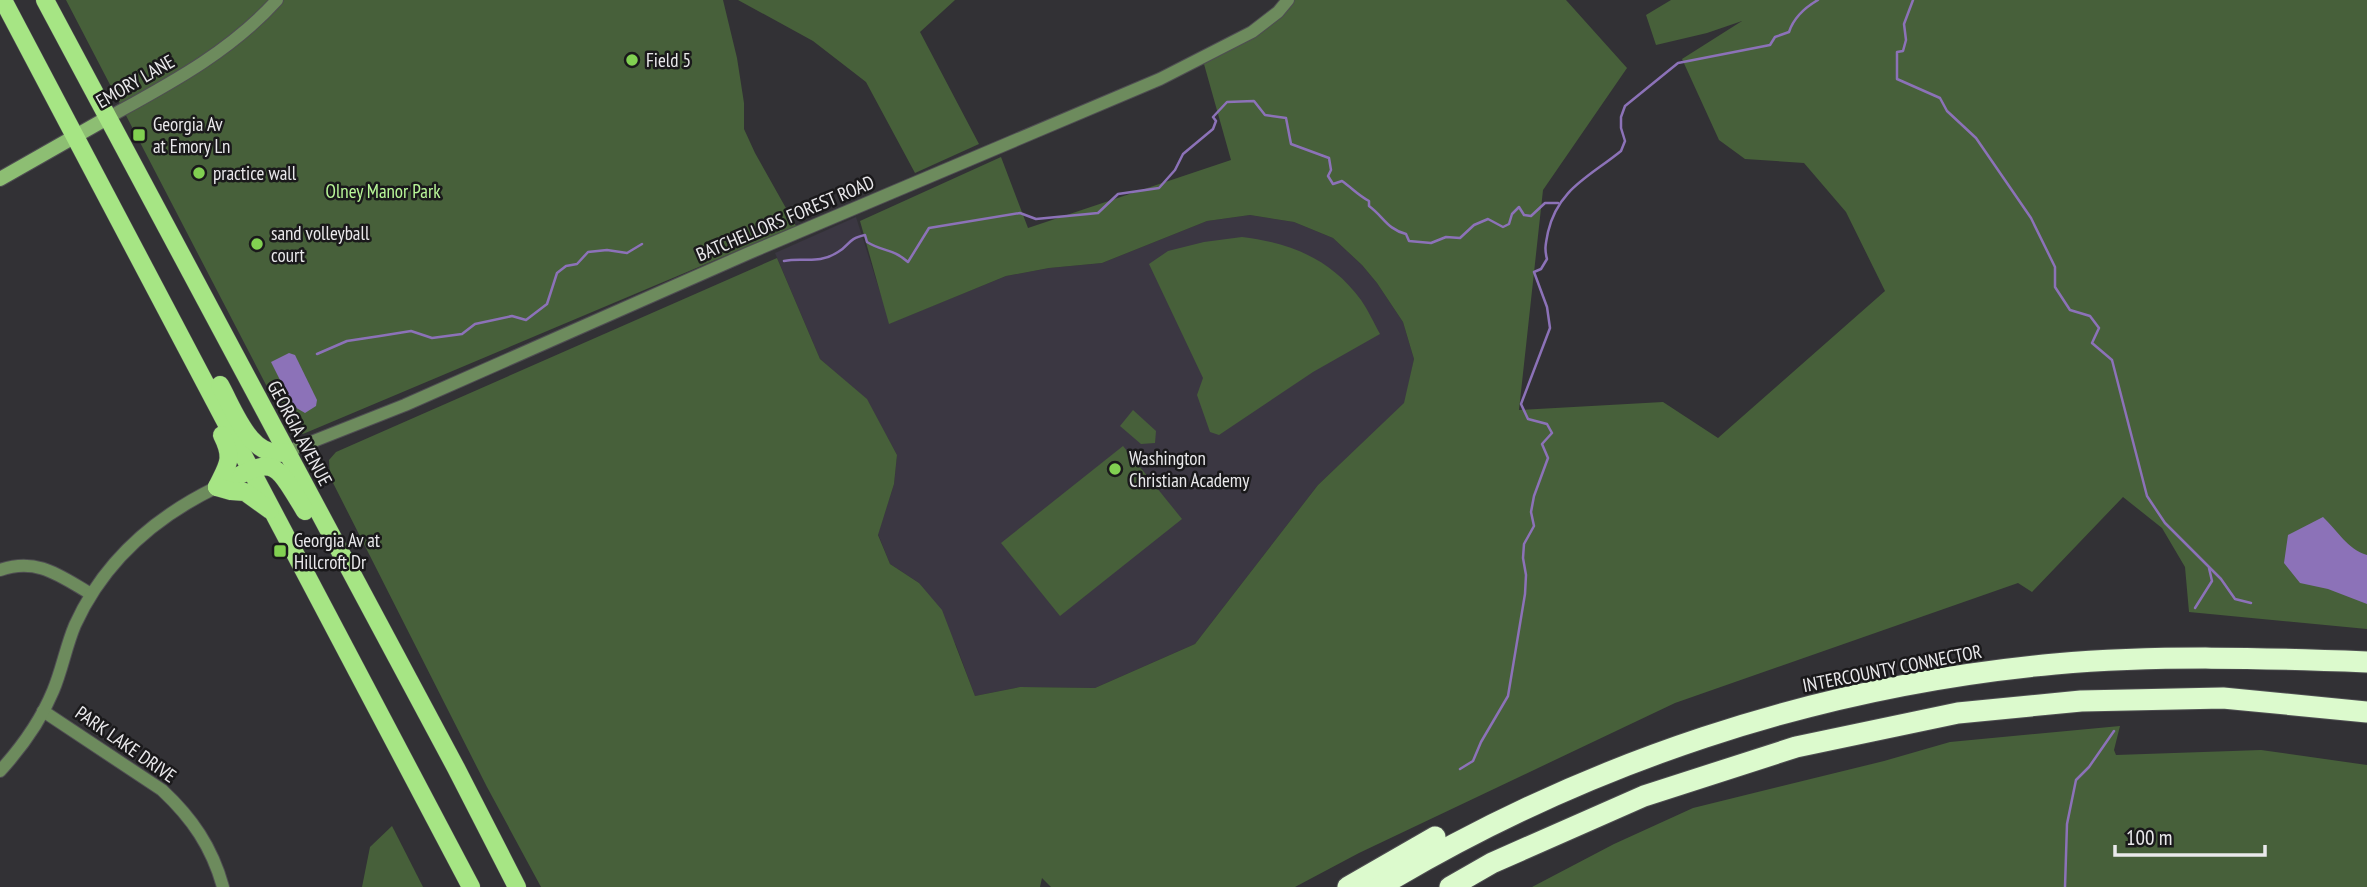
<svg xmlns="http://www.w3.org/2000/svg" width="2367" height="887" viewBox="0 0 2367 887" font-family="'PT Sans Narrow',sans-serif">
	<style>
		.built { fill: #3b3742 }
		.green { fill: #47603a }
		.water { fill: #8c72b8 }
		.lines { fill: none; stroke-linecap: round; stroke-linejoin: round }
		.stream { stroke: #8c72b8; stroke-width: 2.5 }
		.street-casing { stroke: #4f4e52; stroke-width: 14 }
		.secondary-casing { stroke: #4f4e52; stroke-width: 16 }
		.primary-casing { stroke: #4f4e52; stroke-width: 19 }
		.highway-casing { stroke: #4f4e52; stroke-width: 23 }
		.street { stroke: #6d8b5d; stroke-width: 12 }
		.secondary { stroke: #8dbe73; stroke-width: 14 }
		.primary { stroke: #a6e584; stroke-width: 18 }
		.highway { stroke: #dcfacd; stroke-width: 21 }
		.poi-dot { fill: #81d051; stroke: #1a191b; stroke-width: 2.5 }
		.labels { text-anchor: middle; dominant-baseline: central; stroke-width: 5; stroke-linejoin: round; paint-order: stroke }
		.poi-label { font-size: 19px; fill: #eae9ec; stroke: #1a191b; text-anchor: start }
		.street-label { font-size: 19px; fill: #eae9ec; stroke: #1a191b }
		.park-label { font-size: 19px; fill: #baf899; stroke: #1a191b }
	</style>
	<rect width="100%" height="100%" fill="#323135"/>
	<path class="built" d="M1250,215L1294,222L1333,238L1362,265L1377,283L1403,322L1414,359L1405,403L1318,485L1195,644L1095,688L1020,687L975,696L956,645L919,583L890,564L878,534L894,484L897,455L867,400L820,359L775,253L856,217L890,323L1006,276L1049,268L1102,263L1207,221Z"/>
	<g class="green">
		<path d="M66,0H723L737,58L744,103V129L755,153L796,226L303,434L289,429Z"/>
		<path d="M738,0H955L920,32L979,144L915,173L866,82L813,41Z"/>
		<path d="M1288,0H1566L1627,68L1543,190L1519,410L1663,402L1718,438L1885,291L1846,212L1804,163L1745,159L1719,140L1682,59L1742,21L1707,33L1656,45L1646,15L1671,0H2367V629L2189,612L2185,567L2162,528L2123,497L2032,592L2018,583L1675,703L1359,853L1295,887H1051L1042,878L1040,887H541L487,787L330,477L329,460L336,452L777,258L820,359L867,399L897,455L894,484L878,535L890,564L919,583L942,610L975,696L1020,687L1095,688L1195,644L1318,485L1404,403L1414,359L1403,322L1377,283L1362,265L1333,238L1294,222L1250,215L1207,221L1102,263L1049,268L1006,276L889,324L860,221L1001,157L1028,228L1231,160L1202,57L1232,43Z"/>
		<path d="M1242,237C1291,243 1331,259 1361,300C1368,310 1374,323 1380,334L1313,372L1219,435L1210,432L1197,395L1203,378L1149,264L1168,251L1204,242Z"/>
		<path d="M1133,410L1156,431L1155,443L1141,444L1120,426Z"/>
		<path d="M1123,446L1182,519L1060,616L1001,543Z"/>
		<path d="M2120,726L2114,750L2116,755L2261,750L2367,765V887H1532L1614,844L1693,808L1884,761L1950,742Z"/>
		<path d="M392,826L423,887H362L370,847Z"/>
	</g>
	<g class="water">
		<path d="M289,353L295,355L317,400L316,406L305,413L293,406L271,362Z"/>
		<path d="M2323,517C2338,531 2347,549 2367,555V604L2328,589L2300,583L2284,563L2288,535Z"/>
	</g>
	<g class="lines">
		<g class="stream">
			<path d="M1913,0L1904,24L1906,40L1903,51L1897,52V79L1940,98L1947,111L1976,138L2031,218L2055,267V287L2070,310L2090,316L2099,328L2092,343L2112,360L2147,496L2165,523L2221,579L2235,599L2251,603"/>
			<path d="M784,261C804,257 818,265 838,252C851,244 847,239 865,235L867,242C883,252 892,248 908,262L929,228L1020,213L1036,219L1098,213L1118,194L1159,188L1175,170L1183,154L1213,129L1216,121L1213,117L1227,102L1254,101L1265,115L1286,118L1291,144L1329,158L1331,170L1328,176L1333,184L1342,181C1352,188 1358,195 1369,201V206C1384,217 1387,229 1406,234L1409,241L1431,243L1446,237L1460,238L1474,225L1488,219L1503,227L1509,224L1512,214L1519,207L1524,215L1531,216L1545,203H1558"/>
			<path d="M317,354L347,341L380,336L411,331L432,338L462,334L475,324L512,316L526,320L547,304L557,273L566,266L577,264L588,252L607,250L627,253L642,244"/>
			<path d="M2195,608L2212,581L2209,568"/>
			<path d="M1460,769L1473,761L1481,742L1508,696L1525,594L1526,575L1523,558L1524,544L1534,526L1531,512L1534,496L1548,458L1542,444L1552,433L1547,424L1528,419L1521,404L1550,328L1547,307L1534,272L1541,269L1547,259C1544,248 1546,243 1548,232C1558,189 1589,177 1621,151L1625,141L1621,128V117L1625,106L1678,63L1770,45L1775,37L1789,32C1794,17 1804,8 1818,0"/>
			<path d="M2065,887L2067,824L2076,780L2089,767L2114,731"/>
		</g>
		<defs>
			<g id="street">
				<path d="M109,117C169,84 230,52 277,0"/>
				<path d="M286,452L405,405L749,253L1160,79L1252,32L1278,12L1288,0"/>
				<path d="M0,570C37,557 60,576 91,594"/>
				<path d="M43,711L162,790C192,818 212,847 223,887"/>
				<path d="M0,771C21,748 41,720 53,691C62,670 66,646 75,625C104,561 155,517 217,487"/>
			</g>
			<path id="secondary" d="M0,179L109,117"/>
			<g id="primary">
				<path d="M3,0L471,887"/>
				<path d="M45,0L456,768L517,887"/>
				<path d="M220,385C234,410 251,461 286,452"/>
				<path d="M217,487C274,457 272,456 305,511"/>
				<path d="M217,487C228,464 234,459 222,435"/>
				<path d="M217,487L231,491L245,492L270,510"/>
			</g>
			<g id="highway">
				<path d="M1348,887L1435,837"/>
				<path d="M1379,887C1585,763 1816,686 2055,664C2159,655 2264,658 2367,662"/>
				<path d="M1450,887L1492,863L1644,796L1796,747L1958,713L2081,701L2223,698L2367,712"/>
			</g>
		</defs>
		<use href="#street" class="street-casing"/>
		<use href="#secondary" class="secondary-casing"/>
		<use href="#primary" class="primary-casing"/>
		<use href="#highway" class="highway-casing"/>
		<use href="#street" class="street"/>
		<use href="#secondary" class="secondary"/>
		<use href="#primary" class="primary"/>
		<use href="#highway" class="highway"/>
	</g>
	<g class="poi-dot">
		<circle cx="632" cy="60" r="7"/>
		<rect x="132" y="128" width="14" height="14" rx="3.5"/>
		<circle cx="199" cy="173" r="7"/>
		<circle cx="257" cy="244" r="7"/>
		<circle cx="1115" cy="469" r="7"/>
		<rect x="273" y="544" width="14" height="14" rx="3.5"/>
	</g>
	<g class="labels">
		<g class="poi-label">
			<text x="646" y="60">Field 5</text>
			<text x="153" y="124">Georgia Av<tspan x="153" dy="22">at Emory Ln</tspan></text>
			<text x="213" y="173">practice wall</text>
			<text x="271" y="233">sand volleyball<tspan x="271" dy="22">court</tspan></text>
			<text x="1129" y="458">Washington<tspan x="1129" dy="22">Christian Academy</tspan></text>
			<text x="294" y="540">Georgia Av at<tspan x="294" dy="22">Hillcroft Dr</tspan></text>
		</g>
		<g class="street-label">
			<text transform="translate(135 81) rotate(-30)">EMORY LANE</text>
			<text transform="translate(785 218) rotate(-23)">BATCHELLORS FOREST ROAD</text>
			<text transform="translate(300 433) rotate(62)">GEORGIA AVENUE</text>
			<text transform="translate(1892 668) rotate(-11)">INTERCOUNTY CONNECTOR</text>
			<text transform="translate(126 744) rotate(35)">PARK LAKE DRIVE</text>
		</g>
		<g class="park-label">
			<text x="383" y="191">Olney Manor Park</text>
		</g>
	</g>
	<path d="M2115 845v10h150v-10" fill="none" stroke="#eae9ec" stroke-width="3.5"/>
	<text x="2126" y="845" font-size="21" fill="#eae9ec" stroke="#1a191b" stroke-width="5" paint-order="stroke">100 m</text>
</svg>
